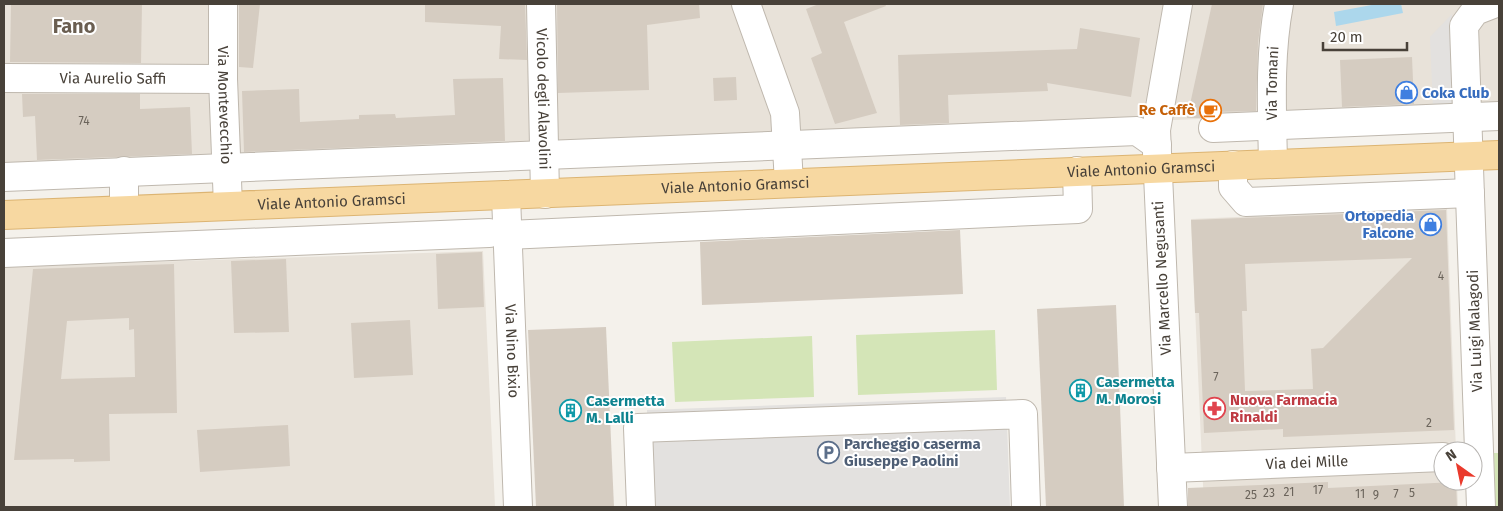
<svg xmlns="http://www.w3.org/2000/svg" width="1503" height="511" viewBox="0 0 1503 511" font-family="'Fira Sans',sans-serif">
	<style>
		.residential { fill: #e8e2d9 }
		.green { fill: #d4e5b7 }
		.parking { fill: #e3e1df }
		.water { fill: #acd7ec }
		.building { fill: #d5ccc1; fill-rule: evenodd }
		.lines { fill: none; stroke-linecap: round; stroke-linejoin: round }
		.minor-casing { stroke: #bfb8ae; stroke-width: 30 }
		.major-casing { stroke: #dcb472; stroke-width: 30 }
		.minor { stroke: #fff; stroke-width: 28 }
		.major { stroke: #f7d8a1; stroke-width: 28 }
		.labels { text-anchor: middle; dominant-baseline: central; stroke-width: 4; stroke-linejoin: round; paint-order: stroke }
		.number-label { font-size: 12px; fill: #6b645b }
		.street-label { font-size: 15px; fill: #484139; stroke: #fff }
		.shop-label { font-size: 15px; font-weight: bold; fill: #366cbe; stroke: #fff; text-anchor: start }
		.food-label { font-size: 15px; font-weight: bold; fill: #c56008; stroke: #fff; text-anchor: end }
		.culture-label { font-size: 15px; font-weight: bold; fill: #0d838f; stroke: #fff; text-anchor: start }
		.health-label { font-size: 15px; font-weight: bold; fill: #be3a42; stroke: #fff; text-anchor: start }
		.service-label { font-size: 15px; font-weight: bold; fill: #4e5e75; stroke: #fff; text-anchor: start }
		.district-label { font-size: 20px; font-weight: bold; fill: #6a5e51; stroke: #fff }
	</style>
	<rect width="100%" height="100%" fill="#f4f1eb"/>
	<g class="residential">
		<path d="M4,4H1499V107L4,167Z"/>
		<path d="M1447,208L1456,451H1443V481H1457L1458,507H1204L1191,219Z"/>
		<path d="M483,251L495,507H4V267Z"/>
	</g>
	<g class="green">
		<path d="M995,330L997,390L858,395L856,335Z"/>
		<path d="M812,336L814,397L675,402L672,342Z"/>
		<path d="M1494,453H1499V507L1495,506Z"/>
	</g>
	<g class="parking">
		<path d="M1452,14L1455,108L1433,109L1430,37Z"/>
		<path d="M1006,397L1010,507H650L647,410Z"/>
	</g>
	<path class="water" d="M1377,4H1401L1403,13L1336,26L1334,12Z"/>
	<g class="building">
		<path d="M11,4H142L141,63L10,62Z"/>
		<path d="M239,4H260L253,68L239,67Z"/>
		<path d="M425,4H525L527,60L499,59L501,26L425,22Z"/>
		<path d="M557,4H699L700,18L647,25L649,90L558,93Z"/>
		<path d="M819,4H885L886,6L844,22L877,113L835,124L811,58L822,53L806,9Z"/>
		<path d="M1212,4H1263L1258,43L1256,111L1212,112L1202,118H1187Z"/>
		<path d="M1080,28L1140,38L1131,97L1047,83L1048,91L948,95L949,123L900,125L898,55L1077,49Z"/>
		<path d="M1412,57L1414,104L1342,107L1340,60Z"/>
		<path d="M736,77L737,100L714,101L713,78Z"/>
		<path d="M503,78L505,141L244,152L242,91L299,89L300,122L359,119V115L395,114L396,118L455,115L453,79Z"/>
		<path d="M22,94H140V109L190,107L192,154L37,160L35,116L23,117Z"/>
		<path d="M1446,210L1454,430L1283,437V429L1204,433L1199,313H1195L1191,220ZM1412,258L1323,348L1311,349L1313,389L1245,391L1242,311H1247L1245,264Z"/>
		<path d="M960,230L963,294L702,305L700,242Z"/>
		<path d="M482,252L484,307L438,309L436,254Z"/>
		<path d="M286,259L289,332L234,333L231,261Z"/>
		<path d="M174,264L177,413L109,414L110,461L74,462V459L14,460L33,269ZM129,318V330L134,329L135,377L61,379L67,321Z"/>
		<path d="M1116,305L1124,507H1046L1037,309Z"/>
		<path d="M410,320L413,375L354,378L351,323Z"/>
		<path d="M606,327L614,507H536L528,330Z"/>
		<path d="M288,425L290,466L200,472L197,430Z"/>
		<path d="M1328,482V488L1456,482L1457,507H1188V488Z"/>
	</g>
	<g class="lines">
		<defs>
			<g id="minor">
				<path id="s1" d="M223,4V79L228,206"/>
				<path id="s2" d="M541,4L545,194"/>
				<path d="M746,4L785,113L789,183"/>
				<path id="s3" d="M4,78L223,79"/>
				<path d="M1213,128L1499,116"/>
				<path id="s4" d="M1273,163C1272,110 1269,57 1279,4"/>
				<path d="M1233,165V187L1246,202L1470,193"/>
				<path d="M124,171V210"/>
				<path d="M4,177L1137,131L1157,145"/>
				<path id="s5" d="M506,196L518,507"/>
				<path d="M506,235L1078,209L1077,171"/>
				<path d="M4,253L489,233"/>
				<path id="s6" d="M1171,468L1443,457"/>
				<path d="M641,507L638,428L1023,414L1026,507"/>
				<path d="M1173,507L1156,130L1178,4"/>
				<path d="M1481,507L1464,26L1475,11L1493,4"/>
			</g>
			<g id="major">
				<path id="s7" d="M4,215L1499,155"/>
			</g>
		</defs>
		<use href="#minor" class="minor-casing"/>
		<use href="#major" class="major-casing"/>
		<use href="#minor" class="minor"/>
		<use href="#major" class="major"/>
	</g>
	<defs>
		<symbol id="shop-ring" viewBox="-11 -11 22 22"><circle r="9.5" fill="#fff" stroke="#3f7fe0" stroke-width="1.5"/><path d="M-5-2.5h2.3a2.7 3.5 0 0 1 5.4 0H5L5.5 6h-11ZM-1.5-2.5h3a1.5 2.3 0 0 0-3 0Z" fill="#3f7fe0"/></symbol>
		<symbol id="cafe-ring" viewBox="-11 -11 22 22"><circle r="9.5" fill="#fff" stroke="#e8710a" stroke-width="1.5"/><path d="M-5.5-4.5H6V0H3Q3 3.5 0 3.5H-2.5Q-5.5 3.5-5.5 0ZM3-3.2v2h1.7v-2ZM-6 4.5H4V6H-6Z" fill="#e8710a"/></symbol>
		<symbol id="building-ring" viewBox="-11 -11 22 22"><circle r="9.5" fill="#fff" stroke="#0f9aa8" stroke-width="1.5"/><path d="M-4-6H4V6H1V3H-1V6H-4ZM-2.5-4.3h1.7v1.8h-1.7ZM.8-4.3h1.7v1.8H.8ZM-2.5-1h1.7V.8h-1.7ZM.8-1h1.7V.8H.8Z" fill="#0f9aa8"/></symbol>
		<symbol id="pharmacy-ring" viewBox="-11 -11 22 22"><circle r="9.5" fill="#fff" stroke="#e0444e" stroke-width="1.5"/><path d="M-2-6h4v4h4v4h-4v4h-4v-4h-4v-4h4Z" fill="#e0444e"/></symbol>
		<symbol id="parking-ring" viewBox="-11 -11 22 22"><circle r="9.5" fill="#fff" stroke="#5c6f8a" stroke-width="1.5"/><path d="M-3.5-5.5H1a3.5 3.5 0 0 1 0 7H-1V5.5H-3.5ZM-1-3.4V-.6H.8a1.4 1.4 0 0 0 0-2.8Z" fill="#5c6f8a"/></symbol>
	</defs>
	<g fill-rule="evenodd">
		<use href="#shop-ring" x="1394" y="80" width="25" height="25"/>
		<use href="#cafe-ring" x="1198" y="98" width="25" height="25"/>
		<use href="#shop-ring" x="1418" y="212" width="25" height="25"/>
		<use href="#building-ring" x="1068" y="378" width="25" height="25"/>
		<use href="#pharmacy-ring" x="1202" y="396" width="25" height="25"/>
		<use href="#building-ring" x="558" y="398" width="25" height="25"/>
		<use href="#parking-ring" x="816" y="440" width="25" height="25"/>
	</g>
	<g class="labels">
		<g class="number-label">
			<text x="84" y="121">74</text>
			<text x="1441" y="276">4</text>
			<text x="1216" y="377">7</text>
			<text x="1429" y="423">2</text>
			<text x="1318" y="490">17</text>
			<text x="1289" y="492">21</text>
			<text x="1269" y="493">23</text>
			<text x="1412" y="493">5</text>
			<text x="1360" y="494">11</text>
			<text x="1396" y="494">7</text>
			<text x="1251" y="495">25</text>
			<text x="1376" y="495">9</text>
		</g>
		<g class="street-label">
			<text stroke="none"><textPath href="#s3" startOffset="109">Via Aurelio Saffi</textPath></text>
			<text stroke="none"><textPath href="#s4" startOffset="80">Via Tomani</textPath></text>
			<text stroke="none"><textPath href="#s2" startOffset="95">Vicolo degli Alavolini</textPath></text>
			<text stroke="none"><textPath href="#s1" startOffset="101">Via Montevecchio</textPath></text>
			<text stroke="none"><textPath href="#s7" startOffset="1138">Viale Antonio Gramsci</textPath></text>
			<text stroke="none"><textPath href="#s7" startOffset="732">Viale Antonio Gramsci</textPath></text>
			<text stroke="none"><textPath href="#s7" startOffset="328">Viale Antonio Gramsci</textPath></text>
			<text transform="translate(1162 278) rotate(-93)">Via Marcello Negusanti</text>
			<text transform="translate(1475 331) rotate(-92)">Via Luigi Malagodi</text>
			<text stroke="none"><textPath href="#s5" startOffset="155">Via Nino Bixio</textPath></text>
			<text stroke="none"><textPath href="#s6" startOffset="136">Via dei Mille</textPath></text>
		</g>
		<g class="shop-label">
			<text x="1422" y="93">Coka Club</text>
			<text x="1414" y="216" text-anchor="end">Ortopedia<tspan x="1414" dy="17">Falcone</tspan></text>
		</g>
		<g class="food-label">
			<text x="1195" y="110">Re Caffè</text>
		</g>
		<g class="culture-label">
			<text x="1096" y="382">Casermetta<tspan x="1096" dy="17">M. Morosi</tspan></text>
			<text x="586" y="401">Casermetta<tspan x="586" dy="17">M. Lalli</tspan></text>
		</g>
		<g class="health-label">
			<text x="1230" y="400">Nuova Farmacia<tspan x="1230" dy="17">Rinaldi</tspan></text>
		</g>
		<g class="service-label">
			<text x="844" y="444">Parcheggio caserma<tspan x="844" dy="17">Giuseppe Paolini</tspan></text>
		</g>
		<g class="district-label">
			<text x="74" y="26">Fano</text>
		</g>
	</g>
	<rect width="1503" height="511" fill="none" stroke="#484139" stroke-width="10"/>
	<g transform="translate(1458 466) rotate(327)"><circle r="24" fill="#ffffff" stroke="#b6b3b0"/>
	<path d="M0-4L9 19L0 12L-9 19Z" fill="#ea3a2c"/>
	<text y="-8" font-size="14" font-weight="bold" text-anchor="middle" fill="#484139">N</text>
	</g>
	<path d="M1323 42v8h84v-8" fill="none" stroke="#484139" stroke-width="2.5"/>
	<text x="1330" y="42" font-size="15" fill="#484139" stroke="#ffffff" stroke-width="4" paint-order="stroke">20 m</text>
</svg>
